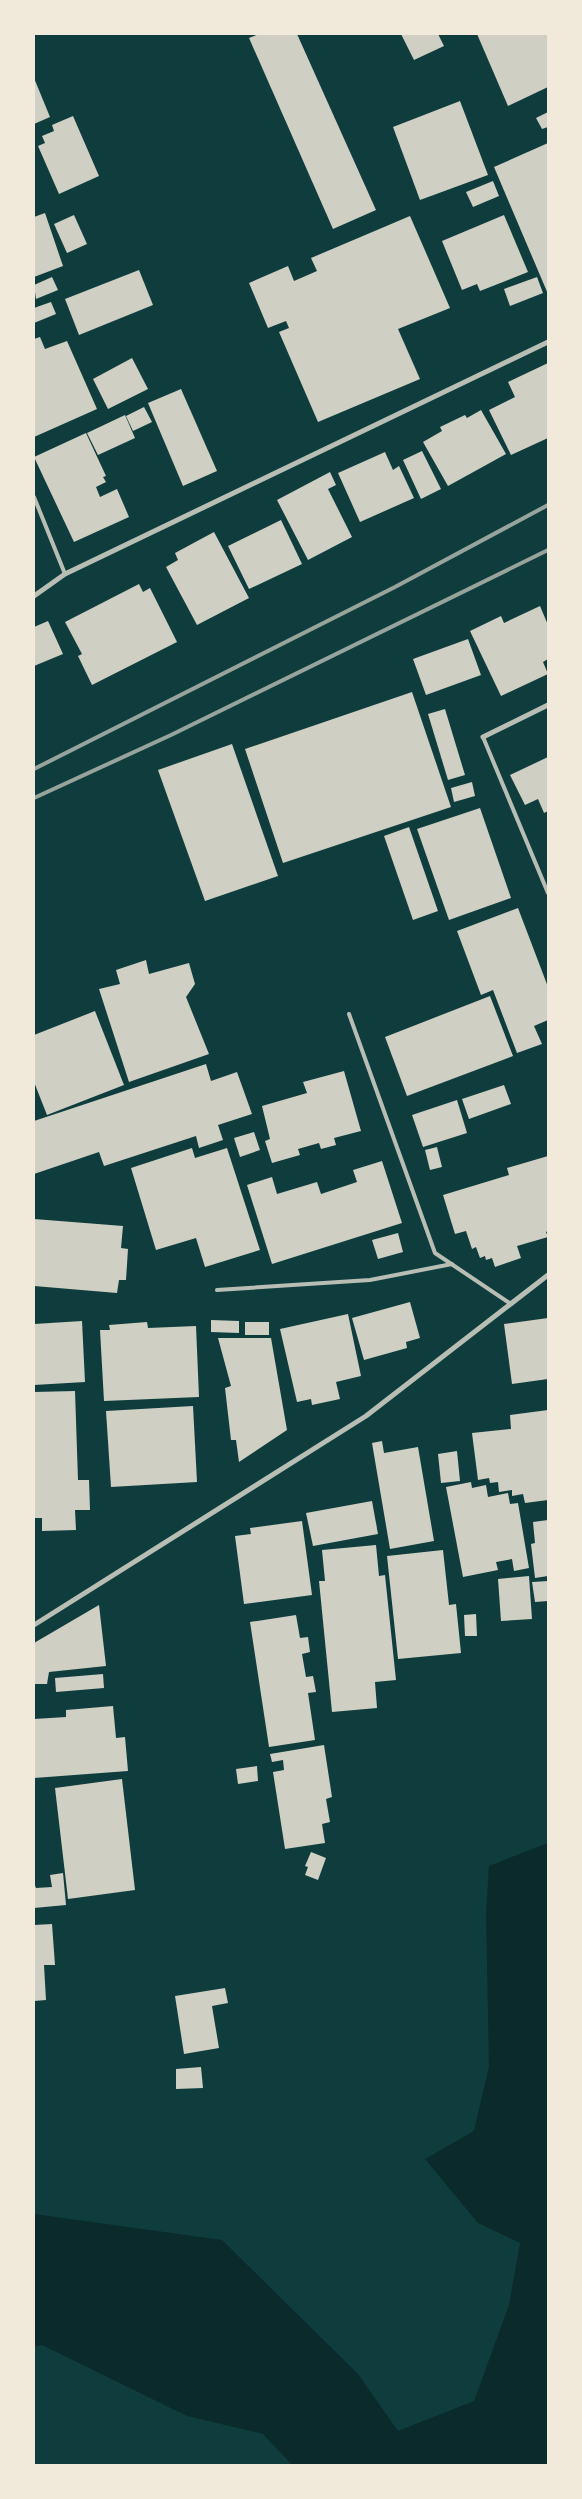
<svg xmlns="http://www.w3.org/2000/svg" width="582" height="2499" viewBox="0 0 582 2499" font-family="Signika,sans-serif">
	<style>
		.water { fill: #0a2a2b }
		.building { fill: #cfcfc3 }
		.lines { fill: none; stroke-linecap: round; stroke-linejoin: round }
		.service { stroke: #b8beb3; stroke-width: 4 }
		.minor { stroke: #b8beb3; stroke-width: 5 }
		.rail { stroke: #97a49c; stroke-width: 4 }
	</style>
	<rect width="100%" height="100%" fill="#0f3d3e"/>
	<path class="water" d="M548,1843V2465H292L263,2434L187,2416L42,2345L34,2347V2214L222,2240L358,2374L398,2431L474,2401L509,2305L520,2243L478,2223L425,2159L474,2131L489,2066L486,1913L489,1866Z"/>
	<g class="building">
		<path d="M259,34H297L376,210L333,229L249,38Z"/>
		<path d="M401,34H438L444,46L414,60Z"/>
		<path d="M477,34H548V87L508,106Z"/>
		<path d="M34,78L50,117L34,124Z"/>
		<path d="M460,101L488,175L420,200L393,127Z"/>
		<path d="M548,112V127L542,129L536,118Z"/>
		<path d="M73,116L99,176L59,194L38,146L45,143L42,136L54,131L52,125Z"/>
		<path d="M548,143V294L494,167Z"/>
		<path d="M493,181L499,196L473,207L466,192Z"/>
		<path d="M45,213L63,266L34,277V217Z"/>
		<path d="M74,215L87,244L67,253L54,224Z"/>
		<path d="M504,215L528,272L480,291L477,284L462,290L442,241Z"/>
		<path d="M410,216L450,308L398,329L420,379L318,422L279,332L289,328L286,321L268,328L249,283L288,266L294,281L317,271L311,258Z"/>
		<path d="M139,270L153,305L79,335L65,299Z"/>
		<path d="M52,277L58,290L36,299L34,285Z"/>
		<path d="M537,277L543,293L510,306L504,289Z"/>
		<path d="M51,302L56,314L34,323V308Z"/>
		<path d="M40,337L45,349L67,341L97,409L34,437V339Z"/>
		<path d="M132,358L148,389L108,409L93,379Z"/>
		<path d="M548,363V438L511,455L489,410L515,397L508,382Z"/>
		<path d="M181,389L217,471L183,486L148,403Z"/>
		<path d="M144,407L152,422L133,431L126,416Z"/>
		<path d="M481,410L506,454L448,486L423,442L442,431L440,427L465,415L467,418Z"/>
		<path d="M125,415L135,438L98,455L87,433Z"/>
		<path d="M86,433L106,476L103,477L106,482L96,487L100,497L117,489L129,517L74,542L34,457Z"/>
		<path d="M422,451L441,489L421,499L403,460Z"/>
		<path d="M385,452L393,470L399,466L414,498L360,522L338,473Z"/>
		<path d="M330,472L336,485L328,489L352,537L308,560L277,500Z"/>
		<path d="M281,520L302,564L249,589L228,546Z"/>
		<path d="M214,532L249,598L197,625L166,567L178,560L175,553Z"/>
		<path d="M139,584L143,592L150,588L177,642L92,685L78,656L82,654L65,622Z"/>
		<path d="M540,606L548,625V659L543,662L548,674L501,696L470,631L501,616L504,623Z"/>
		<path d="M48,621L63,654L34,666V627Z"/>
		<path d="M468,639L481,675L426,695L413,659Z"/>
		<path d="M412,692L451,807L283,863L245,749Z"/>
		<path d="M445,709L465,775L448,780L428,714Z"/>
		<path d="M232,744L278,876L205,901L158,770Z"/>
		<path d="M548,757V811L544,813L538,799L525,805L510,775Z"/>
		<path d="M472,782L475,796L454,802L451,788Z"/>
		<path d="M480,808L511,898L449,920L417,829Z"/>
		<path d="M409,827L438,911L413,920L384,836Z"/>
		<path d="M518,908L548,987V1020L534,1026L542,1044L517,1053L493,990L481,995L457,931Z"/>
		<path d="M146,960L149,974L189,963L195,984L186,997L209,1054L129,1082L99,989L120,984L116,970Z"/>
		<path d="M490,996L513,1056L407,1096L385,1037Z"/>
		<path d="M95,1011L124,1085L47,1115L34,1082V1035Z"/>
		<path d="M206,1064L211,1081L237,1072L252,1114L218,1125L223,1140L199,1148L196,1136L104,1166L99,1152L34,1174V1121Z"/>
		<path d="M344,1071L361,1131L334,1138L336,1145L321,1149L319,1143L298,1149L300,1155L272,1163L265,1141L270,1139L262,1106L307,1093L303,1082Z"/>
		<path d="M504,1085L511,1104L469,1119L462,1099Z"/>
		<path d="M457,1100L467,1133L423,1147L412,1115Z"/>
		<path d="M254,1132L260,1150L240,1157L234,1138Z"/>
		<path d="M437,1147L442,1167L430,1170L425,1150Z"/>
		<path d="M192,1148L195,1158L227,1148L260,1250L205,1267L196,1238L156,1250L131,1168Z"/>
		<path d="M548,1156V1231L546,1232L548,1237L517,1246L521,1258L495,1267L492,1258L486,1260L485,1256L480,1258L476,1247L472,1249L466,1231L455,1234L443,1195L509,1175L507,1168Z"/>
		<path d="M382,1161L402,1223L272,1264L247,1185L272,1177L277,1194L317,1182L321,1194L357,1182L353,1170Z"/>
		<path d="M34,1219L123,1226L121,1248L128,1249L126,1280H119L117,1293L34,1286Z"/>
		<path d="M398,1233L403,1252L378,1259L372,1240Z"/>
		<path d="M410,1302L420,1338L406,1342L407,1348L364,1360L352,1318Z"/>
		<path d="M348,1314L361,1376L336,1382L340,1399L312,1405L311,1399L297,1402L280,1329Z"/>
		<path d="M548,1318V1379L512,1384L504,1324Z"/>
		<path d="M211,1320L239,1321V1333L211,1332Z"/>
		<path d="M82,1321L85,1382L34,1385V1324Z"/>
		<path d="M147,1322L148,1328L196,1326L199,1397L104,1401L100,1330H110L109,1325Z"/>
		<rect x="245" y="1322" width="24" height="13"/>
		<path d="M218,1338H271L287,1430L239,1462L236,1440H231L225,1388L231,1386Z"/>
		<path d="M75,1391L78,1480H89L90,1510H75L76,1530L42,1531V1518H34V1392Z"/>
		<path d="M193,1406L197,1482L111,1487L106,1411Z"/>
		<path d="M548,1410V1500L525,1503L523,1494L512,1496V1490L499,1492L498,1482L490,1483L489,1478L478,1480L472,1433L511,1429L510,1415Z"/>
		<path d="M382,1441L384,1453L418,1447L434,1541L390,1549L372,1443Z"/>
		<path d="M457,1451L460,1481L441,1483L438,1454Z"/>
		<path d="M471,1482L472,1488L486,1485L488,1497L508,1493L510,1504L518,1503L529,1568L514,1571L512,1559L496,1562L498,1570L463,1577L446,1487Z"/>
		<path d="M372,1501L378,1534L313,1546L306,1513Z"/>
		<path d="M548,1520V1576L535,1578L531,1544L535,1543L533,1522Z"/>
		<path d="M302,1521L312,1595L244,1604L235,1536L251,1534L250,1528Z"/>
		<path d="M376,1545L379,1576L385,1575L396,1680L375,1682L377,1708L332,1712L319,1581H325L322,1550Z"/>
		<path d="M443,1550L449,1605L456,1604L461,1653L398,1659L387,1556Z"/>
		<path d="M529,1576L532,1619L501,1621L498,1579Z"/>
		<path d="M548,1581V1601L535,1602L532,1582Z"/>
		<path d="M99,1605L106,1666L49,1672L47,1684H34V1643Z"/>
		<path d="M476,1614L477,1636H465L464,1615Z"/>
		<path d="M296,1615L300,1638L308,1637L310,1652L302,1654L306,1677L313,1676L316,1692L308,1693L315,1740L269,1747L250,1622Z"/>
		<path d="M103,1674L104,1688L56,1692L55,1678Z"/>
		<path d="M113,1706L116,1738L125,1737L128,1771L34,1778V1719L66,1717V1710Z"/>
		<path d="M324,1745L332,1797L326,1799L330,1822L322,1824L325,1843L285,1849L273,1772L284,1770L283,1760L272,1762L270,1754Z"/>
		<path d="M257,1766L258,1781L238,1784L236,1769Z"/>
		<path d="M122,1779L135,1890L68,1899L55,1788Z"/>
		<path d="M311,1852L326,1858L318,1880L305,1875L308,1867L305,1866Z"/>
		<path d="M63,1873L66,1905L34,1908V1883L36,1888L52,1887L50,1875Z"/>
		<path d="M52,1924L55,1965H44L46,2000L34,2001V1925Z"/>
		<path d="M225,1988L228,2003L212,2006L219,2048L184,2054L175,1996Z"/>
		<path d="M201,2067L203,2088L176,2089V2069Z"/>
	</g>
	<g class="lines">
		<g class="service">
			<path d="M34,497L65,574"/>
			<path d="M483,737L548,893"/>
			<path d="M349,1014L435,1253L511,1304"/>
			<path d="M217,1290L370,1280L452,1264"/>
		</g>
		<g class="minor">
			<path d="M34,596L65,574L548,342"/>
			<path d="M483,737L548,705"/>
			<path d="M34,1625L366,1416L548,1275"/>
		</g>
		<g class="rail">
			<path d="M34,769L395,587L548,505"/>
			<path d="M34,798L171,735L548,550"/>
		</g>
	</g>
	<rect width="582" height="2499" fill="none" stroke="#f1e9da" stroke-width="70"/>
</svg>
